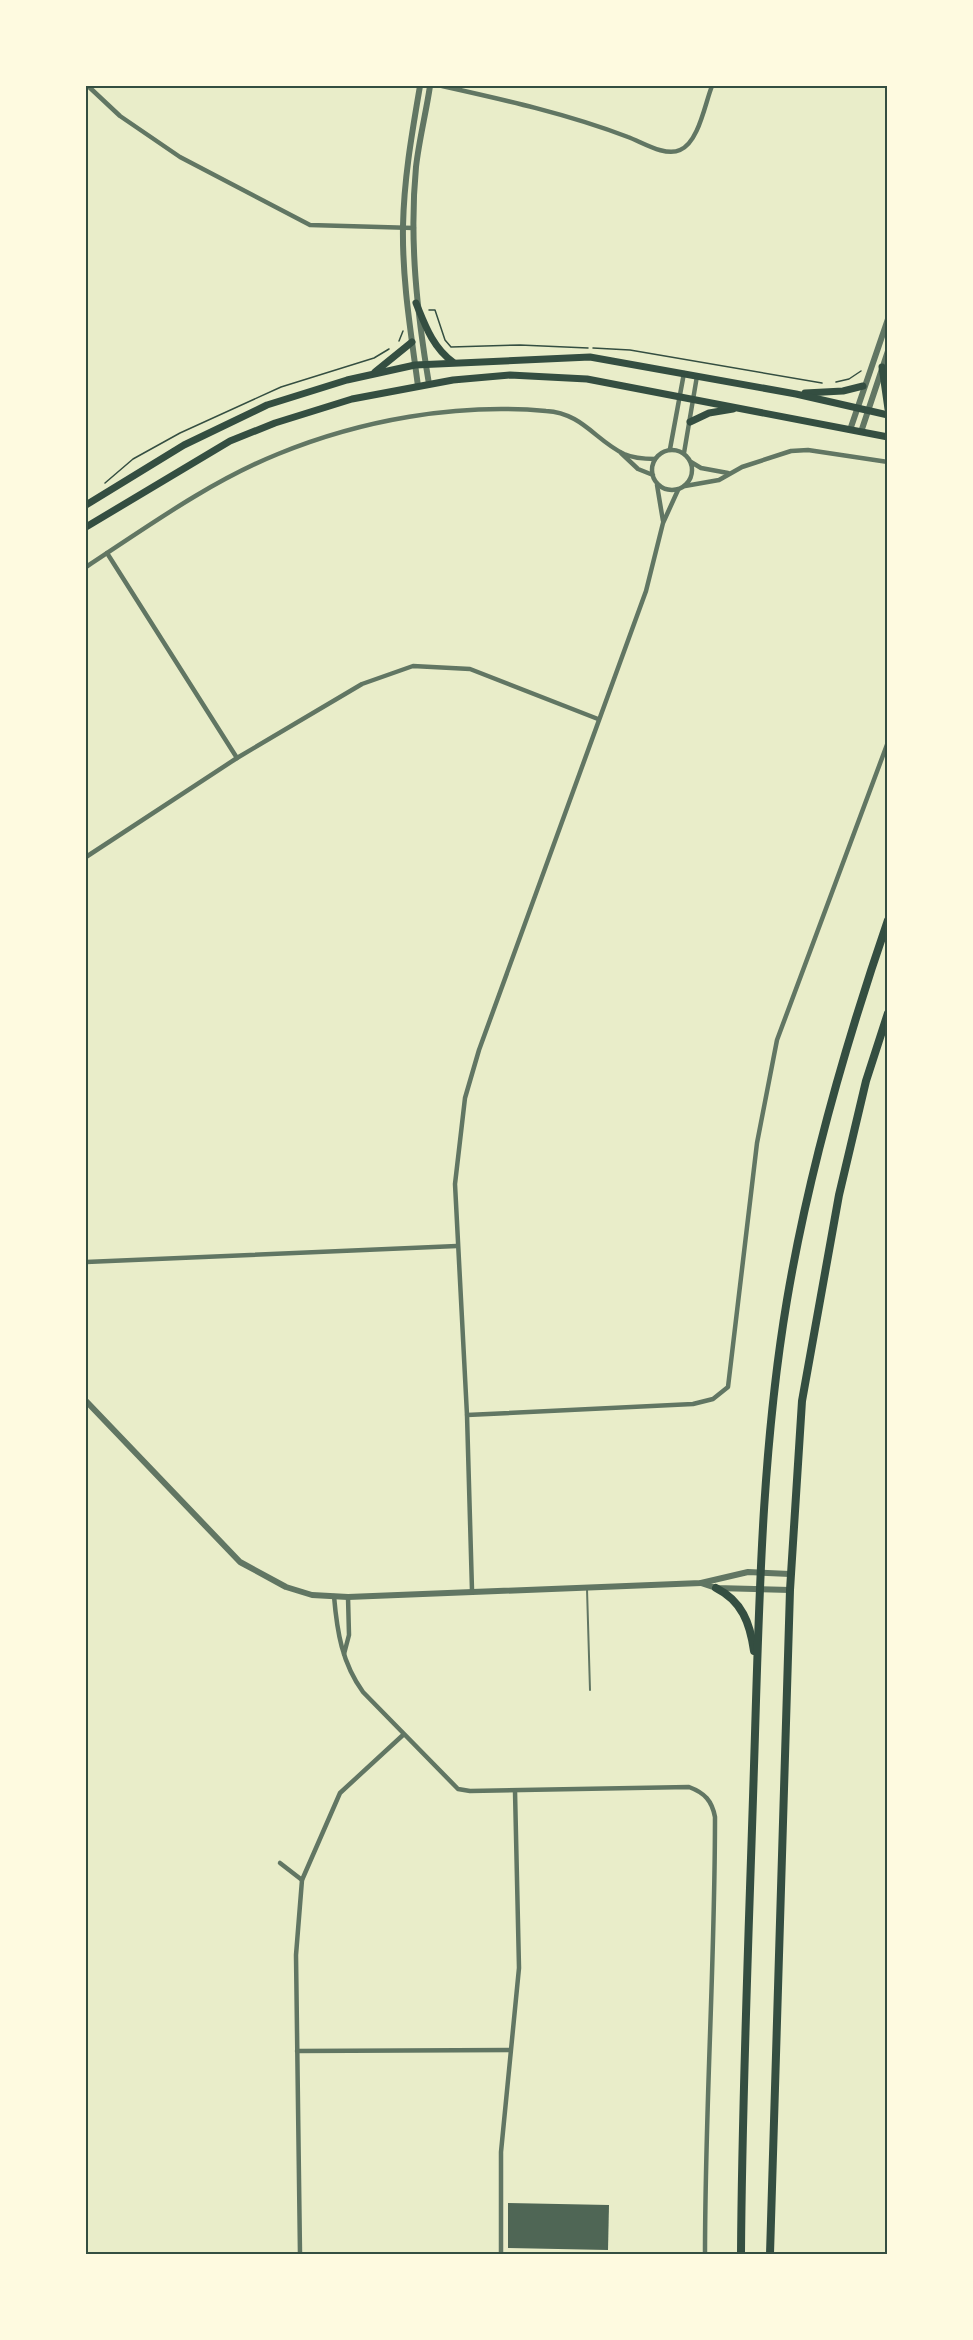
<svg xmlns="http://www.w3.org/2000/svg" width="973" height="2340" viewBox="0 0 973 2340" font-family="Rubik,sans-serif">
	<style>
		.building { fill: #4f6655 }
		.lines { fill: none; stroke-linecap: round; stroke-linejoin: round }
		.path { stroke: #344e41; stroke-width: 1.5 }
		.service { stroke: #617663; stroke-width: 2 }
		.minor { stroke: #617663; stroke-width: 4.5 }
		.tertiary { stroke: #617663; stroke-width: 6 }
		.secondary { stroke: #344e41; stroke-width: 7 }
		.primary { stroke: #344e41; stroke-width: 8 }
		.neatline { fill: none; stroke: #344e41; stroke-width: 2 }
	</style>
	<rect width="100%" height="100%" fill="#e9edc9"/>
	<path class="building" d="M508,2203L609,2205L608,2250L508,2248Z"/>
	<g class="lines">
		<g class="path">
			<path d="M429,310H435L445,340L451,347L520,345L588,348"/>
			<path d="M399,341L403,331"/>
			<path d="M593,348L630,350L822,383"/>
			<path d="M836,382L849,379L861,371"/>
			<path d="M105,483L133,459L180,433L281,387L374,358L389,349"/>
		</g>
		<path class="service" d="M587,1589L590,1690"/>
		<g class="minor">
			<path d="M88,86L120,116L180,157L310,225L414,228"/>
			<path d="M442,86C505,100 568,114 628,137C642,142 665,157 680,150C699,142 705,103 712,86"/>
			<path d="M670,449L684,373"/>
			<circle cx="672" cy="470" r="20"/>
			<path d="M621,453L638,469L653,475"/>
			<path d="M684,453L697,376"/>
			<path d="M691,462L701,468L728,473"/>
			<path d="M657,485L663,521"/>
			<path d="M685,486L719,480L742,467L791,451L808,450L888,462"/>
			<path d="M107,553L237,758"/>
			<path d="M86,567C147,527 209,482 278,454C361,420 456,403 546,411C582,413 595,440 624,454C633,458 645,459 655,459"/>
			<path d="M86,857L237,758L362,684L413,666L470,669L598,719"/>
			<path d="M86,1262L457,1246"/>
			<path d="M467,1415L693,1404L713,1399L728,1387L757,1143L777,1040L888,742"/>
			<path d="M472,1590L467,1415L455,1184L465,1098L479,1050L646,591L663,523L678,490"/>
			<path d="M334,1596C337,1632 342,1663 363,1692L458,1789L470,1791L689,1787C705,1793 712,1801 715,1817C715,1963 705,2108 705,2254"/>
			<path d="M344,1654L349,1635L348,1597"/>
			<path d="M280,1863L302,1880"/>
			<path d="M297,2051L510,2050"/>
			<path d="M300,2254L296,1955L302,1880L340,1793L403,1735"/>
			<path d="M501,2254V2152L519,1968L515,1791"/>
		</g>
		<g class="tertiary">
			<path d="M429,384C417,312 409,240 416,167C419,140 426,113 430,86"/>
			<path d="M418,386C411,333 402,280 403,226C404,178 412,133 420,86"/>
			<path d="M850,430L888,319"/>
			<path d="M861,432L888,351"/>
			<path d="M86,1401L240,1562L286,1587L312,1595L348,1597L701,1583L748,1572L790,1574"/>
			<path d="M701,1583L716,1588L790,1590"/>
		</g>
		<g class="secondary">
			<path d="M416,303C425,325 433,348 453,362"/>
			<path d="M882,367L888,409"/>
			<path d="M375,372L412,342"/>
			<path d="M805,393L843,391L863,386"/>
			<path d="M690,422L709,413L733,409"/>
			<path d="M86,505L184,445L267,405L347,380L415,365L590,357L796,394L888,415"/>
			<path d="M86,527L230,441L275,423L352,399L453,380L510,375L587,379L888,437"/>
		</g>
		<g class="primary">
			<path d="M716,1588C742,1601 750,1623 754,1651"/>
			<path d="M741,2254C742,2092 749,1929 754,1766C759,1611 761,1454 787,1300C809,1170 845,1045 888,920"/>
			<path d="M770,2254L790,1590L802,1401L839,1195L866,1081L888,1013"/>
		</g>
	</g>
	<rect width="973" height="2340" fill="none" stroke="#fefae0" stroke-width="174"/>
	<rect x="87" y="87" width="799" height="2166" class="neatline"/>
</svg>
